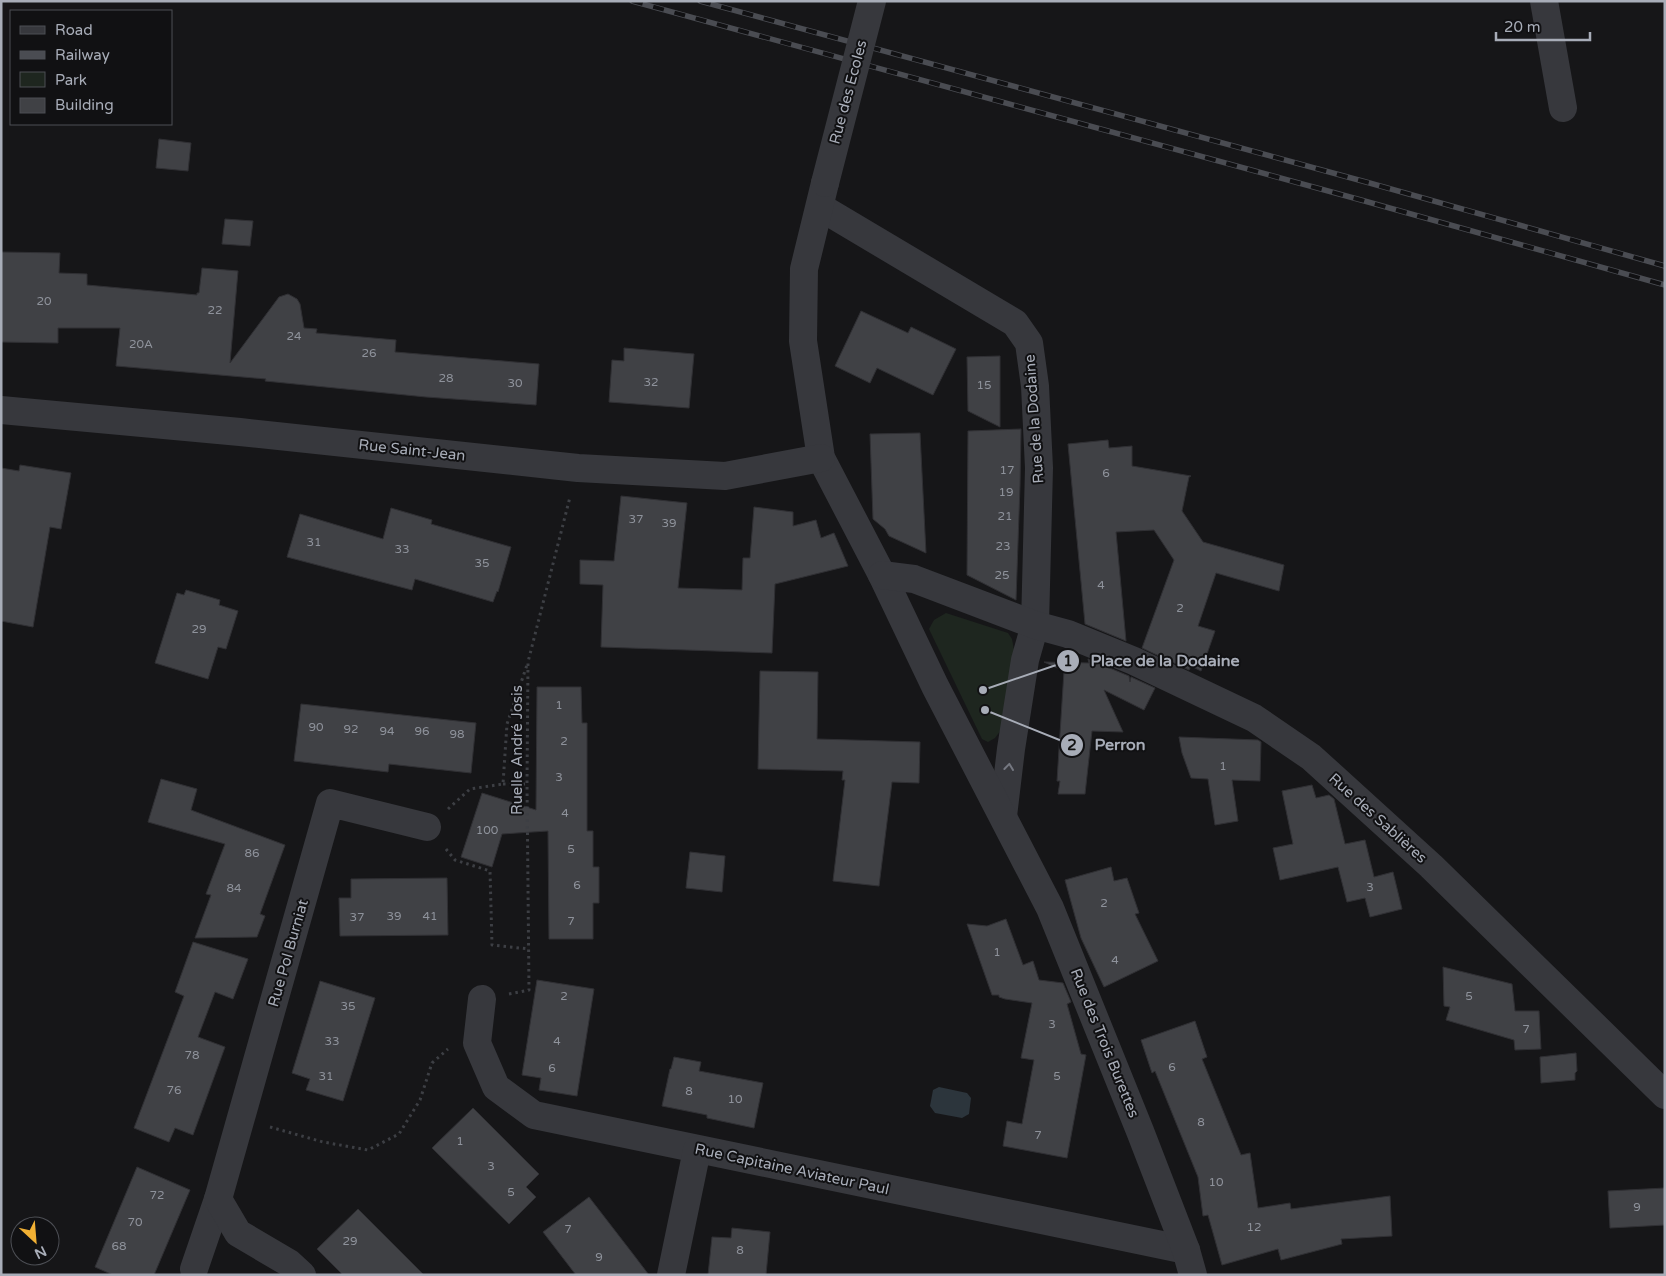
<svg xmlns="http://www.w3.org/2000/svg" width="1666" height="1276" viewBox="0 0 1666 1276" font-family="'Varela Round',sans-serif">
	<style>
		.green { fill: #1e261f }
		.water { fill: #2c353c }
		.building { fill: #404145; stroke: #303034 }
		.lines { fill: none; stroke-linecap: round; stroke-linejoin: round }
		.path { stroke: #3d3f44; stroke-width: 3; stroke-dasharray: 2.5 4; stroke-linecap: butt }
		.minor { stroke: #37383d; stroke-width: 28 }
		.tertiary { stroke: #37383d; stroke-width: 28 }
		.rail-casing { stroke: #4a4c52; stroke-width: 5.5 }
		.rail { stroke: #111113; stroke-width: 4; stroke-dasharray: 11; stroke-linecap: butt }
		.tertiary-bridge { stroke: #37383d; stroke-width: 28 }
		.oneway { stroke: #757881 }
		.labels { text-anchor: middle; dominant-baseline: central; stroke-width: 4; stroke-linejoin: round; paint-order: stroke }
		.number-label { font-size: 12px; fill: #8e929b }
		.street-label { font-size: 15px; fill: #a8adb8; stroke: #111113 }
		.leader { fill: none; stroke: #a8adb8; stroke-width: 2 }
		.callout-dot { fill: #a8adb8; stroke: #111113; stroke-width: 2 }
		.mark-label { font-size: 15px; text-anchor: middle; font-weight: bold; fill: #111 }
		.callout-label { font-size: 16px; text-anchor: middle; font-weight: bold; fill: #a8adb8; stroke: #111113; stroke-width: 4; stroke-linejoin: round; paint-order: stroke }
	</style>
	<rect width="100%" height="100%" fill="#161618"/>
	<path class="green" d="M946,613L1008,633L1012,639L1014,650L1001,730L995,738L988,742L982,739L929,629L934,620Z"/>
	<path class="water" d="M939,1087L967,1093L971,1098L969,1114L962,1118L935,1113L930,1106L933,1090Z"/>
	<g class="building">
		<path d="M159,139L191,143L188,171L156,168Z"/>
		<path d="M225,219L253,221L250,246L222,244Z"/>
		<path d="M1,252L60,253L59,273L87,274V285L197,295V293H199L202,268L238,271L230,363L279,297L288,294L297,299L300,304L304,328L317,329L316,333L396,340L395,352L539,364L536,405L426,397L265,381L266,379L116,366L120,328H58V343L1,342Z"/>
		<path d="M861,311L908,333L911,327L956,349L933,395L877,368L870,383L835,366Z"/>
		<path d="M624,348L694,354L689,408L609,402L612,360L624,361Z"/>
		<path d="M1000,356V427L968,411L967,357Z"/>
		<path d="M1021,429L1020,486L1016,600L967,575L968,431Z"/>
		<path d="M920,433L926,553L889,536L885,529L873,519L870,434Z"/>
		<path d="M1108,440L1109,448L1132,446V466L1191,476L1189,477L1182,511L1203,542L1284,565L1279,591L1216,573L1198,626L1215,631L1201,671L1191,666L1189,670L1142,648L1174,560L1154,530L1116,532L1126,641L1085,624L1068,444Z"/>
		<path d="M20,465L71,473L61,529L50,527L33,627L1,621V468L19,471Z"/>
		<path d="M621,496L687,503L678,588L742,590L743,558H750L754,507L793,512V526L816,520L821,538L834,533L848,566L775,584L772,653L601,647L603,585L580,584V560L614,561Z"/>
		<path d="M391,508L432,520L431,524L511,547L498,592L497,591L493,602L415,579L412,590L287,557L300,514L383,539Z"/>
		<path d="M186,590L220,600L219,605L238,611L226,649L218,647L208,679L155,663L177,593L184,595Z"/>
		<path d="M1088,659L1129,676L1130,682L1131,677L1155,688L1144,710L1104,690L1123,732L1092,731L1085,794H1058L1060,781H1057L1064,671L1044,662L1089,663Z"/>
		<path d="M760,671L818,672L817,739L920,742L919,783L892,782L879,886L833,881L845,780H842L843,771L758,769Z"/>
		<path d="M537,687H581L582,723H587V831H593V867H599V903H593V939H549L548,831L502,834L492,867L461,857L482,793L536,810Z"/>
		<path d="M301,704L476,723L471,773L389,764L388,772L294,761Z"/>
		<path d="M1179,737L1258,740L1261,742L1260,781L1232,780L1238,821L1215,825L1208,779L1191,778L1182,753Z"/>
		<path d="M161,779L197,789L191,810L285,845L260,914L265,916L257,937L195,938L211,895L206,894L225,844L148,822Z"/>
		<path d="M1312,785L1316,798L1329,795L1334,799L1345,844L1365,840L1374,877L1393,872L1402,909L1370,917L1365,898L1347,902L1338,867L1280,880L1273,848L1293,844L1282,791Z"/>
		<path d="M690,852L725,856L722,892L686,888Z"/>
		<path d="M1111,867L1114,881L1127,878L1139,913L1135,914L1158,961L1104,987L1081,938L1065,880Z"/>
		<path d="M447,878L448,935L340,936L339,898H351V879Z"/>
		<path d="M1006,919L1023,965L1033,961L1039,980L1063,983L1071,1002L1067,1004L1081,1054L1086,1055L1067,1158L1003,1146L1007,1121L1022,1124L1034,1060L1021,1058L1032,1003L1005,999L999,997V995H992L967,924L987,926Z"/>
		<path d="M193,942L248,959L233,999L215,992L198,1037L225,1047L193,1135L175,1128L169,1142L134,1128L184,996L175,992Z"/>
		<path d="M1443,967L1512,984L1515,1011H1539L1541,1049L1515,1050L1514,1040L1446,1020L1450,1007L1444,1006Z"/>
		<path d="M537,980L594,989L577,1096L539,1090L541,1078L522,1075Z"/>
		<path d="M320,981L375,998L343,1101L306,1090L310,1079L292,1073Z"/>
		<path d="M1195,1021L1207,1057L1202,1059L1241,1155L1250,1153L1258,1208L1290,1203L1291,1209L1390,1196L1392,1236L1341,1239L1342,1244L1281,1260L1278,1249L1222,1265L1208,1215L1203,1216L1198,1177L1155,1071L1152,1073L1141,1040Z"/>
		<path d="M1576,1053L1577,1071L1575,1073V1080L1541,1083L1540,1057Z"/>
		<path d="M674,1057L701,1062L699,1071L763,1083L754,1128L707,1118V1115L662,1106L670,1069H671Z"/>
		<path d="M473,1108L539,1174L526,1187L536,1197L509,1224L432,1148Z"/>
		<path d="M137,1167L190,1190L154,1275H113L95,1267Z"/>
		<path d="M1665,1188V1225L1610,1228L1608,1191Z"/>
		<path d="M589,1197L633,1254L649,1275H576L543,1232Z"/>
		<path d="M358,1209L424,1275H343L317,1249Z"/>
		<path d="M732,1228L770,1232L766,1275H708L712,1237L731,1238Z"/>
	</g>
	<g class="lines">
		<g class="path">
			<path d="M503,784H527"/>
			<path d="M448,809L470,789L503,784L507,724L527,665"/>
			<path d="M446,849L455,860L490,871L492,945L529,949"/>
			<path d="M509,994L529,990L527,784L528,662L570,497"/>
			<path d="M270,1127L323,1142L368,1150L399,1134L420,1100L432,1063L448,1049"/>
		</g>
		<g class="minor">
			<path d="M1544,1L1563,108"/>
			<path d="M820,207L1015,323L1029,343L1035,386L1039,468L1035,625L1025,660L1011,749L1003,816"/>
			<path d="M482,999L477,1043L496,1087L534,1115L1186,1250"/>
			<path d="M194,1269L218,1199"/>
			<path d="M302,1275L289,1263L238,1233L218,1199L330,803L427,827"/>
			<path d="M671,1275L697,1150"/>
		</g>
		<g class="tertiary">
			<path d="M825,183L804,269L803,341L821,458L882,575L935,686L1050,908L1140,1131L1186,1250L1193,1275"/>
			<path d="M1,410L240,432L578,468L725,476L821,458"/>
			<path d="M882,575L914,579L1035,625L1068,634L1134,661L1254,718L1311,757L1431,866L1665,1095"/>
		</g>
		<defs>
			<g id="rail">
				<path d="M632,1L1361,200L1665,285"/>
				<path d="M700,1L1366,182L1665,266"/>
			</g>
		</defs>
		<use href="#rail" class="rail-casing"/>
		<use href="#rail" class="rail"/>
		<path class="tertiary-bridge" d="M825,183L872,1"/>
	</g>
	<defs><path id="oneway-chevron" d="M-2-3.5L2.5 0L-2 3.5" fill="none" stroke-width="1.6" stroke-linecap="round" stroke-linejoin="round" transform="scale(1.25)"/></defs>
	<use class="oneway" href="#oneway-chevron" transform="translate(1009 767) rotate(-83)"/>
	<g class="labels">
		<g class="number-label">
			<text x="44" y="301">20</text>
			<text x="215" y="310">22</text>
			<text x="294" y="336">24</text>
			<text x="141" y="344">20A</text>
			<text x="369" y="353">26</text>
			<text x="446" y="378">28</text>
			<text x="651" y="382">32</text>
			<text x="515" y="383">30</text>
			<text x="984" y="385">15</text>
			<text x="1007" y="470">17</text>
			<text x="1106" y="473">6</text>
			<text x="1006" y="492">19</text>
			<text x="1005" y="516">21</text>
			<text x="636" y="519">37</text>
			<text x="669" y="523">39</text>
			<text x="314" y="542">31</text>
			<text x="1003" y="546">23</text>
			<text x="402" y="549">33</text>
			<text x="482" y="563">35</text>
			<text x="1002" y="575">25</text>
			<text x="1101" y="585">4</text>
			<text x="1180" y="608">2</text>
			<text x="199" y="629">29</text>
			<text x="559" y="705">1</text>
			<text x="316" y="727">90</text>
			<text x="351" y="729">92</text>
			<text x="387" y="731">94</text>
			<text x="422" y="731">96</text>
			<text x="457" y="734">98</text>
			<text x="564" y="741">2</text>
			<text x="1223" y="766">1</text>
			<text x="559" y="777">3</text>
			<text x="565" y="813">4</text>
			<text x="487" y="830">100</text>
			<text x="571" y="849">5</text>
			<text x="252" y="853">86</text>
			<text x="577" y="885">6</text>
			<text x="1370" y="887">3</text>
			<text x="234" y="888">84</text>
			<text x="1104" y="903">2</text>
			<text x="394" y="916">39</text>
			<text x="430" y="916">41</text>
			<text x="357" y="917">37</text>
			<text x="571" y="921">7</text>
			<text x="997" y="952">1</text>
			<text x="1115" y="960">4</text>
			<text x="564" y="996">2</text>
			<text x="1469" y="996">5</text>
			<text x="348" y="1006">35</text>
			<text x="1052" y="1024">3</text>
			<text x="1526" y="1029">7</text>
			<text x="332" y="1041">33</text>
			<text x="557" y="1041">4</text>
			<text x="192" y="1055">78</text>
			<text x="1172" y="1067">6</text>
			<text x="552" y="1068">6</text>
			<text x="326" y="1076">31</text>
			<text x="1057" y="1076">5</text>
			<text x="174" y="1090">76</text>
			<text x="689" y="1091">8</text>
			<text x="735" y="1099">10</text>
			<text x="1201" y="1122">8</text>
			<text x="1038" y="1135">7</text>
			<text x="460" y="1141">1</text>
			<text x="491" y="1166">3</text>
			<text x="1216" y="1182">10</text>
			<text x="511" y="1192">5</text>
			<text x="157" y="1195">72</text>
			<text x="1637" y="1207">9</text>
			<text x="135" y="1222">70</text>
			<text x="1254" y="1227">12</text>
			<text x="568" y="1229">7</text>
			<text x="350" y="1241">29</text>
			<text x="119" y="1246">68</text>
			<text x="740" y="1250">8</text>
			<text x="599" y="1257">9</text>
		</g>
		<g class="street-label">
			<text transform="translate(848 92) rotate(-75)">Rue des Ecoles</text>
			<text transform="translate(1034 419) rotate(-94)">Rue de la Dodaine</text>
			<text transform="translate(412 450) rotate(6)">Rue Saint-Jean</text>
			<text transform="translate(517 750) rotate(-90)">Ruelle André Josis</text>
			<text transform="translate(1378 818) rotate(42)">Rue des Sablières</text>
			<text transform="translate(288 953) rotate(-74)">Rue Pol Burniat</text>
			<text transform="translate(1105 1043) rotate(68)">Rue des Trois Burettes</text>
			<text transform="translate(792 1169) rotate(12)">Rue Capitaine Aviateur Paul</text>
		</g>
	</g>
	<path class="leader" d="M983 690L1068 661M985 710L1072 745"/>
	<g class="callout-dot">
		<circle cx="983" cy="690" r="5"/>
		<circle cx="985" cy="710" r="5"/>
		<circle cx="1068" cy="661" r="12"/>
		<circle cx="1072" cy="745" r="12"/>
	</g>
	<g class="mark-label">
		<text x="1068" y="666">1</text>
		<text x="1072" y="750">2</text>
	</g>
	<g class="callout-label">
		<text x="1165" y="666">Place de la Dodaine</text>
		<text x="1120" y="750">Perron</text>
	</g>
	<rect width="1666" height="1276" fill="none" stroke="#a8adb8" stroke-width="5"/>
	<rect x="10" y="10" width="162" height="115" fill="#111113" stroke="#4d4f55"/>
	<rect x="20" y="26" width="25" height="8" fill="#37383d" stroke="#4d4f55"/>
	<text x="55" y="35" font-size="15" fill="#a8adb8">Road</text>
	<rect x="20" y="51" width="25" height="8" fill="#4a4c52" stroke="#4d4f55"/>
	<text x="55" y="60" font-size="15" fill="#a8adb8">Railway</text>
	<rect x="20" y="72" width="25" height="15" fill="#1e261f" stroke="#4d4f55"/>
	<text x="55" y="85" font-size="15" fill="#a8adb8">Park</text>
	<rect x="20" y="98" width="25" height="15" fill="#404145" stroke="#4d4f55"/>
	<text x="55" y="110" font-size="15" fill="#a8adb8">Building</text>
	<g transform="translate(35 1241) rotate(154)"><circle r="24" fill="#111113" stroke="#4d4f55"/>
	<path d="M0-4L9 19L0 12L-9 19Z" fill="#f2b134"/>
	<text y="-8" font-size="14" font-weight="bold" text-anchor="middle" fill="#a8adb8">N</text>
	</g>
	<path d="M1496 32v8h94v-8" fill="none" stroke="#a8adb8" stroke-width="2.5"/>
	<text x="1504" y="32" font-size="15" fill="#a8adb8" stroke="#111113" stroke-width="4" paint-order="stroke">20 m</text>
</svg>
